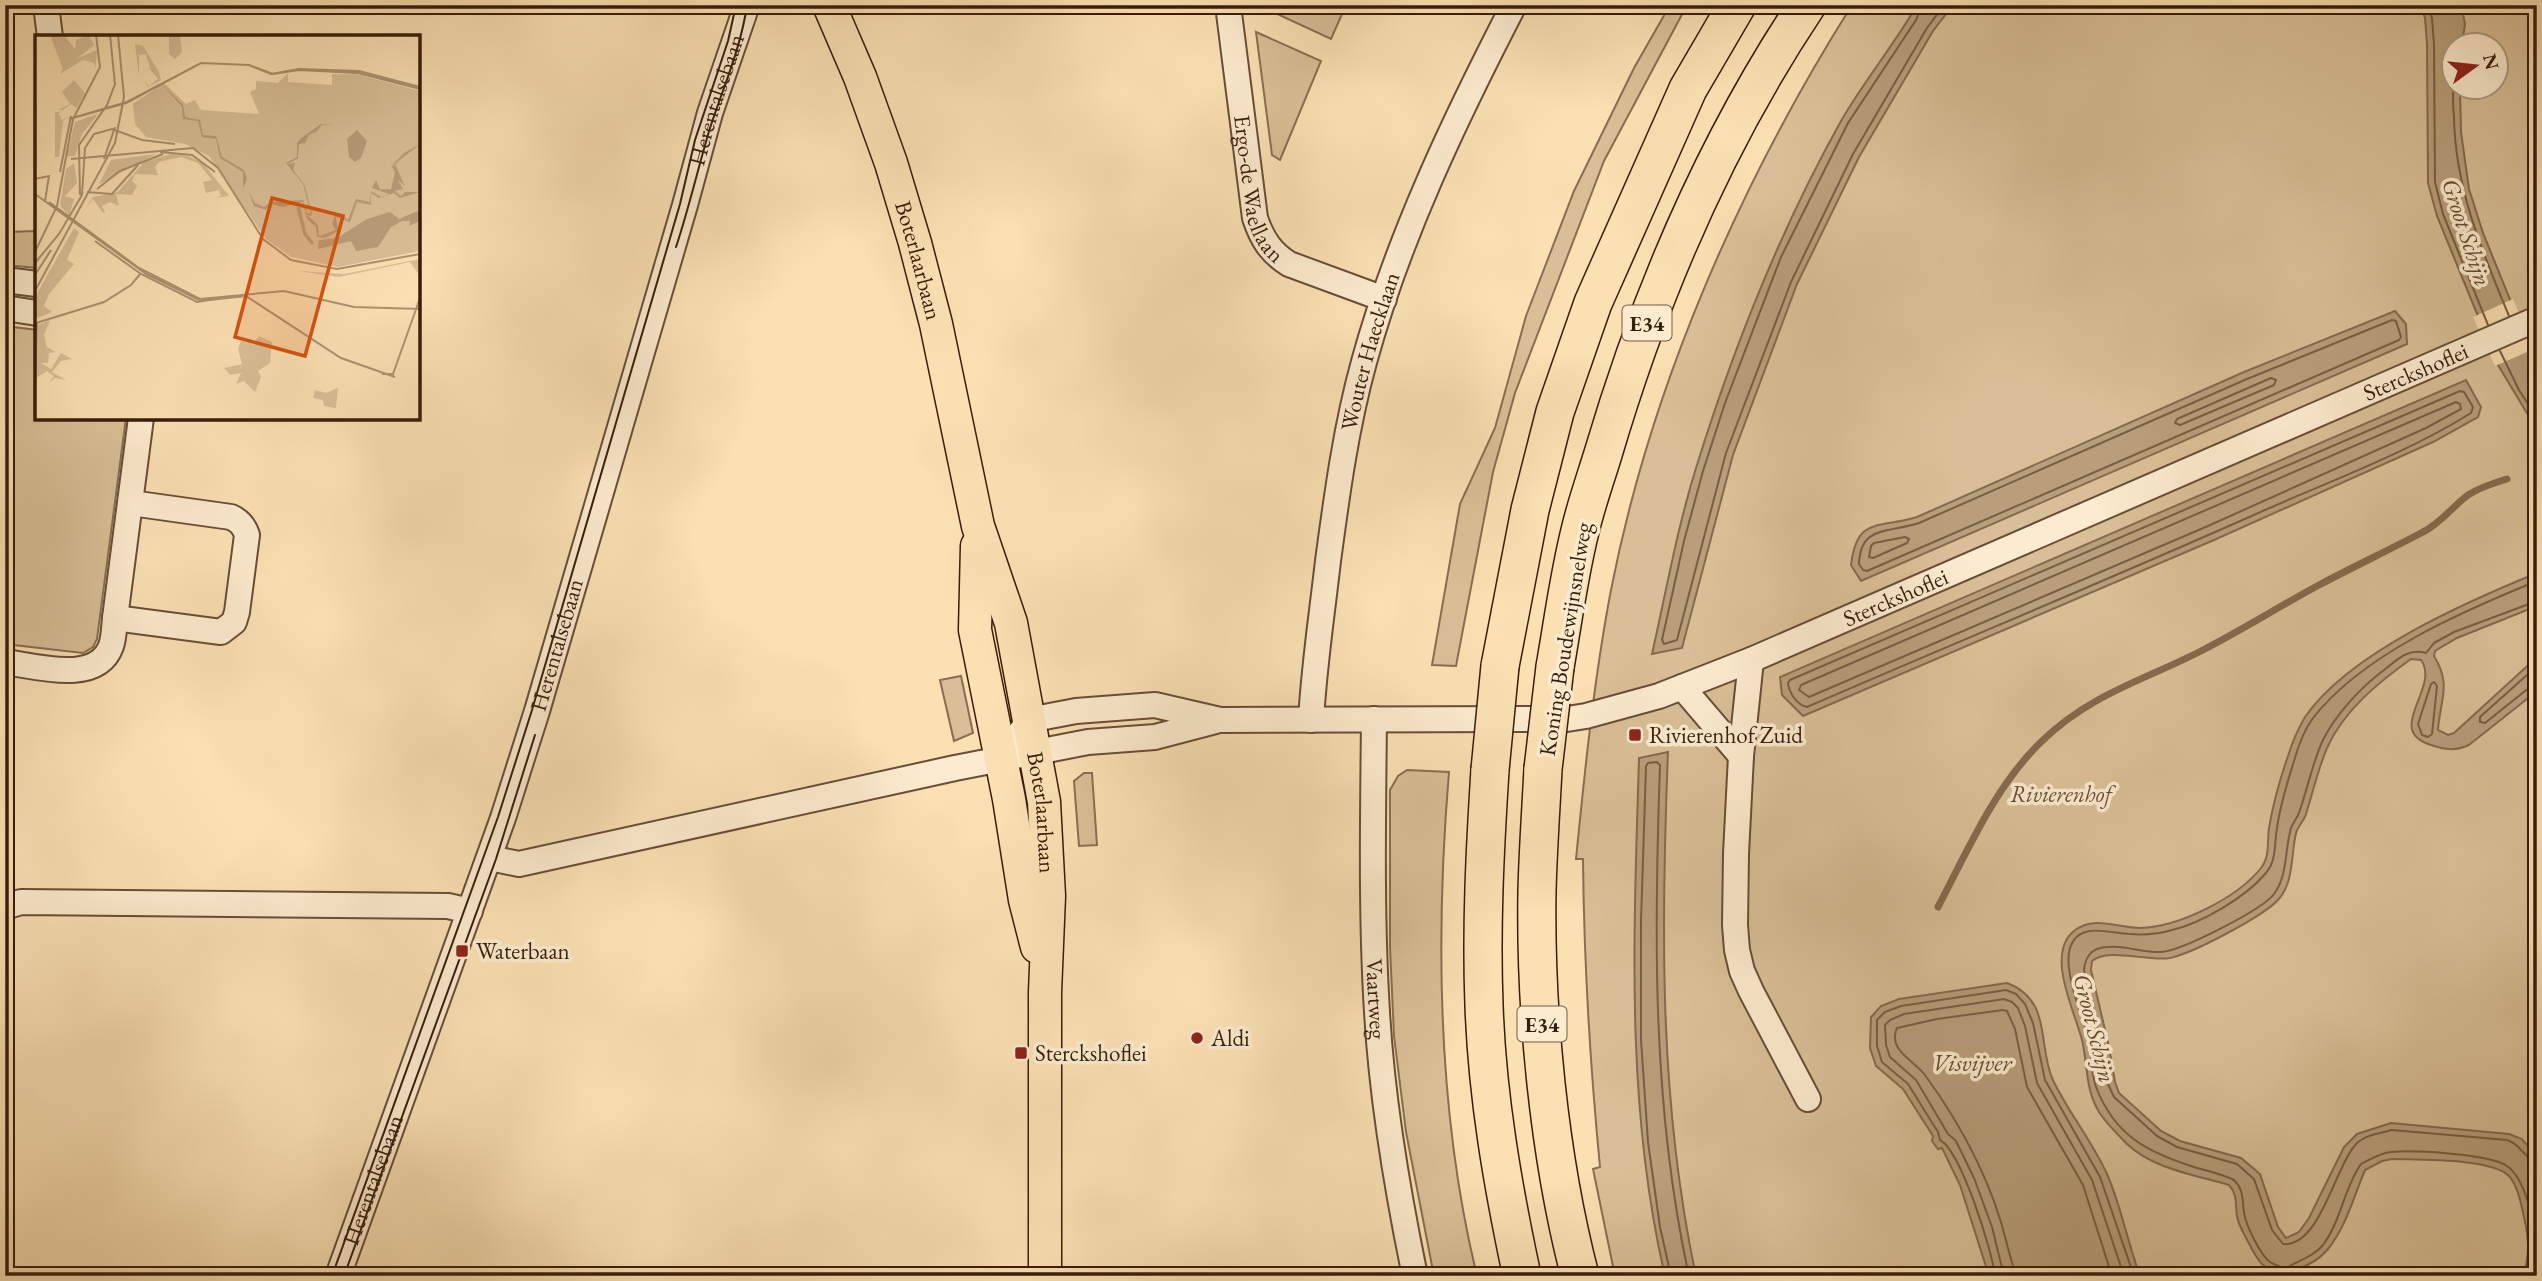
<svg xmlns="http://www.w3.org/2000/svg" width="2542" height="1281" viewBox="0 0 2542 1281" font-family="'EB Garamond',serif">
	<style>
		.green { fill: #d9bf97; stroke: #886e52; stroke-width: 2; fill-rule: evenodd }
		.water { fill: #b89e7a; stroke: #846a4e; stroke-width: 2 }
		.pier { fill: #fae0b3 }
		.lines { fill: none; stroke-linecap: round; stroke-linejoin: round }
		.shore { stroke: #785e43; stroke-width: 2 }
		.stream { stroke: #846a4e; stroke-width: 7 }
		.minor-casing { stroke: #684e36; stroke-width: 28 }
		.major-casing { stroke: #371d0c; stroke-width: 35 }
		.highway-casing { stroke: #371d0c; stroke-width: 40 }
		.minor { stroke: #fcebce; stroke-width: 24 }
		.major { stroke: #fae0b3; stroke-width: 32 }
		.highway { stroke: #fae0b3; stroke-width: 37 }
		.tram { stroke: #371d0c; stroke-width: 2 }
		.highway-bridge-casing { stroke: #371d0c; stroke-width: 40; stroke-linecap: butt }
		.highway-bridge { stroke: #fae0b3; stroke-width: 37 }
		.poi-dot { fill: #8f2418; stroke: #fcebce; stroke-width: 2.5 }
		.labels { text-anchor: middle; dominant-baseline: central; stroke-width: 7; stroke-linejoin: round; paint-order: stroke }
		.shield { fill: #fcebce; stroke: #725b46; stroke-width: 2 }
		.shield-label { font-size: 21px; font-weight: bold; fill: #371d0c }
		.street-label { font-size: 23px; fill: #371d0c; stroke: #fcebce }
		.poi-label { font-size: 23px; fill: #371d0c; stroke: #fcebce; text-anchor: start }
		.park-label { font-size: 23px; font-style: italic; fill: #684e36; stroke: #fcebce }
		.water-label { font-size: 24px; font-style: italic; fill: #644a32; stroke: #fcebce }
		.inset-river { fill: none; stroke: #b89e7a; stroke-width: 3.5 }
		.inset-road { fill: none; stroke: #ac9270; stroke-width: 2 }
		.view { fill: #d6530c; fill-opacity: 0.15; stroke: #d6530c; stroke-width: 3.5 }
		.inset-edge { fill: none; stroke: #371d0c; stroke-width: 3.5 }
	</style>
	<rect width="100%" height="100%" fill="#fae0b3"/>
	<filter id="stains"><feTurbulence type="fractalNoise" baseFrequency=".00286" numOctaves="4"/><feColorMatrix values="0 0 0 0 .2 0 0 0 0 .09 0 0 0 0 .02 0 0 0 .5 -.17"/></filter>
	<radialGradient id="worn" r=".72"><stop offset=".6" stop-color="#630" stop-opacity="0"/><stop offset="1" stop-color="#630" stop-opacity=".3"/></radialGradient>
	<g class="green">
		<path d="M1258,5H1346L1331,39Z"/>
		<path d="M1670,5H1687L1604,161L1515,393L1493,472L1456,666L1432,665L1460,504L1495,428L1526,316L1574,191L1634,68Z"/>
		<path d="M1852,5H2537V1276H1615L1593,1169L1600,1167C1590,1064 1584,963 1583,859H1576C1585,769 1594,679 1611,590C1651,385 1741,181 1852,5ZM2454,46H2496V88H2454Z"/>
		<path d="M1256,32L1321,61L1280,160L1272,155Z"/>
		<path d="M37,231V268L5,265V232Z"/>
		<path d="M5,326L37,330V418H126L97,639L93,647L83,653L5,644Z"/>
		<path d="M961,676L973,733L954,741L940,680Z"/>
		<path d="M1407,770L1449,772C1435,939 1437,1112 1477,1276H1434L1406,1132L1394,1036L1390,947V790L1398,776Z"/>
		<path d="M1084,773H1092L1097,845L1079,846L1074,781Z"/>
	</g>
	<g class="water">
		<path d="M1917,5H1953L1933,31L1859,157L1797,284L1733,455L1682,648L1652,654C1666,592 1677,529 1696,468C1733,349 1780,230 1841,121C1864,81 1894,45 1917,5Z"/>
		<path d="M2420,5H2461L2465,24L2462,45L2454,46V88H2460L2461,132L2469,189L2483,233L2537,366V430L2498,365L2437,216L2428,183L2427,44L2425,18Z"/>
		<path d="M2395,311L2406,324L2407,344L1861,581L1851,565C1857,516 1878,529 1917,517L2244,372Z"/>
		<path d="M2466,380L2481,407L2478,417L2433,442L2214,540L1803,716L1782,695L1780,677Z"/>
		<path d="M2537,573V606L2457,638L2435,651L2434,656C2452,685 2440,700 2438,730L2448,735L2454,733L2537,657V691L2469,745C2456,751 2445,750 2431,745C2383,730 2441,688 2421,660L2411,659C2379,682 2344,710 2327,748C2318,769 2313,792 2306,814C2304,821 2298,826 2296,833C2291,854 2294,883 2278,900C2262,917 2193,953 2170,958C2148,962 2108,947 2092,961L2091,970L2109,1047L2115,1082L2119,1093L2161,1131L2180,1141L2241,1158L2260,1174L2278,1227L2286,1238L2299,1232L2309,1218L2344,1147L2357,1134L2391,1123L2509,1134L2522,1139L2537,1157V1276H2523C2530,1254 2529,1239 2524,1217C2521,1204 2518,1186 2509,1176C2492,1158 2418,1160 2392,1159L2382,1161L2365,1170C2354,1196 2346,1227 2328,1249C2314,1266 2280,1281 2262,1264C2255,1257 2250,1245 2245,1236C2242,1230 2238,1223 2237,1216C2235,1204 2238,1195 2229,1185C2196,1175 2153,1169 2127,1144C2117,1134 2106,1123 2099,1112C2085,1089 2088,1065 2082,1040C2075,1012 2045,954 2074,931C2094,915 2118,928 2140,928C2179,927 2237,898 2261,868C2270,857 2267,842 2269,828C2273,804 2280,779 2288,756C2292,743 2298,729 2305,717C2349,653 2466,602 2537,573Z"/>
		<path d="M1668,752C1661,928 1659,1103 1696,1276H1665C1625,1105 1634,931 1639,758Z"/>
		<path d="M2007,983C2053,1000 2037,1046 2053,1080C2068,1112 2092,1141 2107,1174C2120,1203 2126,1236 2137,1267L2142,1276H1989L1960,1185L1942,1148L1938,1149L1932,1141L1933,1136L1903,1089L1876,1066L1870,1048L1871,1017L1881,1006L1899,999Z"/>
	</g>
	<path class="pier" d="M2513,299L2534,349L2495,366L2473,317Z"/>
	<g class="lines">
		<g class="shore">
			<path d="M1922,5L1916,20L1848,123L1781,257L1725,403L1703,471L1684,541L1662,640L1664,644L1677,640L1726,453L1791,282L1853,154L1927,28L1944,5"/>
			<path d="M2427,5L2432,18L2434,44L2435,182L2443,214L2488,325"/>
			<path d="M2454,85C2452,95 2453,106 2454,117C2455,188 2482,251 2509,316"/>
			<path d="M2392,320L2396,321L2401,337L2399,340L1867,571L1863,570L1859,564C1860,525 1889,533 1919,523L2247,379Z"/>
			<path d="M2500,351L2519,390L2537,418"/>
			<path d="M2271,378L2276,380L2274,385L2180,425L2175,423L2177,419Z"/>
			<path d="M2460,391L2464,392L2473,407L2471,413C2407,453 2333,480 2265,510C2113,578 1959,641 1807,707C1797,705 1789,693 1788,683L1790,680Z"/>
			<path d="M2456,402L2460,404L2461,409L2426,428L2208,526L1809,697L1799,690L1801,685Z"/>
			<path d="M1905,537L1909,539L1907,543L1873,558L1869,557L1871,546L1874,543Z"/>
			<path d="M2537,601L2454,632L2434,643L2426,653C2408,648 2398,659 2384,670C2360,688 2335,715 2322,742C2312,765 2307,790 2299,813C2296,820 2291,825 2290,832C2285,852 2287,877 2274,894C2262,910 2181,951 2161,952C2141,953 2116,942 2097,949C2088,953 2085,960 2084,970L2102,1047L2108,1084L2114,1097L2157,1136L2177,1147L2237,1164L2254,1179L2272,1230L2283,1244C2320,1248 2335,1165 2357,1143C2366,1135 2380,1133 2392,1130L2507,1140C2521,1144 2524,1159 2537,1161"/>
			<path d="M2537,666L2480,717V722L2485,723L2530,687L2537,686"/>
			<path d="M2434,682L2437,686L2432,734L2428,737L2422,735L2418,724L2431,684Z"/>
			<path d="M1671,1276L1660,1227L1648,1142L1641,1040V921L1646,766L1648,763L1657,762L1660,765C1654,936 1652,1108 1689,1276"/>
			<path d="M1995,1276C1992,1250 1961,1151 1940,1140L1938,1132L1908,1084L1882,1062L1877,1046V1020L1885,1012L1901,1006L2006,990L2016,994L2025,1004L2033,1023L2045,1080L2100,1177L2134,1276"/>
			<path d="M2004,1276L1992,1227L1974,1178L1956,1141L1948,1134L1916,1080L1890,1057L1886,1045L1885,1025L1890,1020L1904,1014L2004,999L2012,1002L2018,1008L2025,1026L2037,1083L2092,1180L2124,1276"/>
			<path d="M2015,1276C2014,1265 2009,1255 2007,1244C1992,1182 1962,1126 1925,1075C1914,1060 1887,1050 1897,1028L1937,1019L2003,1010L2007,1011L2015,1029L2027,1087L2083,1185L2112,1276"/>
			<path d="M2530,1276C2534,1266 2537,1255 2536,1244C2535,1223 2525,1178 2507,1166C2490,1154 2413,1150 2391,1152C2380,1153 2371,1159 2361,1164C2344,1188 2341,1221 2323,1245C2312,1258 2298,1260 2285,1269C2281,1267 2275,1265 2270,1262C2261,1256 2245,1224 2244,1212C2242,1199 2244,1190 2234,1180C2222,1174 2207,1171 2194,1167C2147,1152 2115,1136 2096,1087C2090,1071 2093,1052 2088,1035C2081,1014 2063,969 2070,948C2079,920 2110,934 2130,934C2144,935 2159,934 2172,930C2202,923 2246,897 2266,873C2277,860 2274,844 2277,828C2280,806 2287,783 2294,761C2298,747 2304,730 2313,718C2363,654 2463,611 2537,581"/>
		</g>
		<path class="stream" d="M1938,907C1968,850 1995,786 2042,741C2090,694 2145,680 2203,650C2242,630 2280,606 2319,585C2353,567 2389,550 2423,532C2441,523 2452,507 2468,495C2480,487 2494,483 2507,479"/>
		<defs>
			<g id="minor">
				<path d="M46,5L50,37"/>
				<path id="s1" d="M1228,5L1255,218C1262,239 1271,253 1289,264L1384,299"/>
				<path d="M5,280L37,284"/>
				<path d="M5,308L37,313"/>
				<path d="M115,618L221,632L234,622L237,612L247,535C244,526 240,521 231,517L131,503"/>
				<path d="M1751,660L1741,756L1736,854L1735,925L1737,950L1742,971L1751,991L1808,1099"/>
				<path d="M5,662C36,666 97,685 111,646C114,638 114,627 115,618L141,418"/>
				<path d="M1682,687L1741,756"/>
				<path id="s2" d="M1374,719C1373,817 1371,915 1377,1012C1382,1101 1397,1189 1415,1276"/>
				<path id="s3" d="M1311,720C1314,666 1322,614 1328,561C1337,494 1346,427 1364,362C1398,238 1455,119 1514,5"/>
				<path id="s4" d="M1001,759L1029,720L1076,711L1155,705L1220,720L1567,719L1586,716L1659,696L1751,660L2537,319"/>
				<path d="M490,858L519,864L955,768L1088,742L1155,737L1216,721"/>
				<path d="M5,907L21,902L448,906L470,911"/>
				<path id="s5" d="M338,1276L503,818L537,711L685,205L710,113L747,5"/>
			</g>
			<g id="major">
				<path id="s6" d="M829,5L860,77L891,163L915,243L936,324L978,526L1011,623L1044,802L1049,896L1045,992V1276"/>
				<path d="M977,546L975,630L1009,799L1025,900L1037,947"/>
			</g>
			<g id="highway">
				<path d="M1500,666L1530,510L1555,412L1593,303L1688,89L1737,5"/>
				<path d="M1555,667C1563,621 1569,575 1580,531C1586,505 1595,480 1603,454C1649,298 1716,141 1807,5"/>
				<path d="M1543,769C1541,809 1538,850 1537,891C1535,1013 1549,1157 1580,1276"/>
				<path d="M1490,770C1485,849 1481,927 1484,1005C1487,1096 1503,1187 1522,1276"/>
			</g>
		</defs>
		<use href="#minor" class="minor-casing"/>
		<use href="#major" class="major-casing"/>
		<use href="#highway" class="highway-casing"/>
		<use href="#minor" class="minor"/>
		<use href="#major" class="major"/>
		<use href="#highway" class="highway"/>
		<g class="tram">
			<path d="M676,247C689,208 698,168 710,128C723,88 741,48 747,5"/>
			<path d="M332,1276L498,817L532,710L680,204L695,140L728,41L736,5"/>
			<path d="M344,1276L496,859L535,735"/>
		</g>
		<defs>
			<g id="highway-bridge">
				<path d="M1543,769L1555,667"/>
				<path d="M1490,770L1500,666"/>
			</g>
		</defs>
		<use href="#highway-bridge" class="highway-bridge-casing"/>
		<use href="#highway-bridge" class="highway-bridge"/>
	</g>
	<g class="poi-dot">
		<rect x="1628" y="728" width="14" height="14" rx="3.5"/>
		<rect x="455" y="944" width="14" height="14" rx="3.5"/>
		<circle cx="1197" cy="1038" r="7"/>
		<rect x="1014" y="1046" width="14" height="14" rx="3.5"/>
	</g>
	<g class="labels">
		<g class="shield">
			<rect x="1622.5" y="305.5" width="49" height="35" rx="5"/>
			<rect x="1517.5" y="1006.5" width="49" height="35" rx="5"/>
		</g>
		<g class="shield-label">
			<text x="1647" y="323">E34</text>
			<text x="1542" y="1024">E34</text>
		</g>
		<g class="street-label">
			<text stroke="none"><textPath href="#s5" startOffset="1236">Herentalsebaan</textPath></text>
			<text stroke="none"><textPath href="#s1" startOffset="187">Ergo-de Waellaan</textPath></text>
			<text stroke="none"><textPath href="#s6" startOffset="271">Boterlaarbaan</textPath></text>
			<text stroke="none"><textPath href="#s3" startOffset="374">Wouter Haecklaan</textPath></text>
			<text stroke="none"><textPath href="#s4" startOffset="1507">Sterckshoflei</textPath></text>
			<text stroke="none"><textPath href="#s4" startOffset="940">Sterckshoflei</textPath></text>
			<text transform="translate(1565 639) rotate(-81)">Koning Boudewijnsnelweg</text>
			<text stroke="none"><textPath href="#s5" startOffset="668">Herentalsebaan</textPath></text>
			<text stroke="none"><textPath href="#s6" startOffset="838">Boterlaarbaan</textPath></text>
			<text stroke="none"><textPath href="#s2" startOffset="280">Vaartweg</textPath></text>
			<text stroke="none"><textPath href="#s5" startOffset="102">Herentalsebaan</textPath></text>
		</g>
		<g class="poi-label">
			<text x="1649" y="735">Rivierenhof Zuid</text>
			<text x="476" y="951">Waterbaan</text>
			<text x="1211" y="1038">Aldi</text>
			<text x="1035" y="1053">Sterckshoflei</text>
		</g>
		<g class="park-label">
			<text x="2061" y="794">Rivierenhof</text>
		</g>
		<g class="water-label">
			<text transform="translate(2467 232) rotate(72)">Groot Schijn</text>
			<text transform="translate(2095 1028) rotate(76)">Groot Schijn</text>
			<text x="1972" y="1062">Visvijver</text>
		</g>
	</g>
	<g transform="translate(35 35)">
		<rect width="385" height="385" fill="#fae0b3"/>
		<path d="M15,0H29L40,14L41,5L54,0L59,10L43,23L62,15L61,29L60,34L59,28L48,25L25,39L28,34ZM134,0H157L145,1L147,17L140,24L134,19ZM100,9L108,11L124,37L126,45L113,52L110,46L114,51L123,44L114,33L109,38L115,33L111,19L104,20V41ZM253,38V47L297,50V39H321L385,56V216L303,232L256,222L231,204L174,121L150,109L111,102L100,89L98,69L129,48L151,69L160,65L166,75L224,79L215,57L221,54V46L243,48ZM39,45L50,58L42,72L37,79L41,73L36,69L28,75H23L35,69L27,57ZM20,77H27L23,78L27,85L34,81L28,86L24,122H20ZM63,79L47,99L40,121H32L40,87ZM121,119L64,149L76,125ZM136,119L153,121L168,128L194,161L180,163L186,161L184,155L171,158L168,147L177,145L163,128L146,122L124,127L120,132L123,140L100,139L97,146L102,151L97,160L81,159L84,171L75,167L67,171L70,177L68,178L58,164L51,173L58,162L83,157L109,127ZM39,128L42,148L30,161L39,164L34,181L25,170L31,134ZM39,193L44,197L32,225L39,229L14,259L9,271L17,277L0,284V262ZM385,224V241L375,227L304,242L263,236L309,239ZM15,285L9,300L12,312L21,317L14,318L13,328H6L16,334L26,318L37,324L26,326L17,337L31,345L20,343L14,348L19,341L12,336L1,343L0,328L3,290ZM224,301L237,307L235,328L223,336L226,342L220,357L209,346L201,349L206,338L195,340L189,333L207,329L203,314L206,305L212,308L215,303L217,310ZM303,353L301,373L289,371L288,365L278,363L280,355L291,358Z" fill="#d9bf97"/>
		<path d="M127,49L148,70L150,82L165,85L168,100L181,101L187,122L209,135L212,143L208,154V137L185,123L181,104L167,102L163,86L148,84L147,72ZM286,89L298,90H287L282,96L274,100L270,108L264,109L263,123L253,129L260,128L258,135L269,149L277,178L276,181L272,180L283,190L284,201L301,195L297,189L300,180H307L313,185L321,164L335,167L336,156L346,162L354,159L337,153L341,145L345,154H356L360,137L356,130L360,131L358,129L369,118L385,109L360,129L370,151L363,145L368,154L360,156L366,161L370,157H385L365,163L359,158L344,163L336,158V170L322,167L315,187L301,182L303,196L290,203L282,202L281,192L272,184L268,167L248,172L236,169L231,175L219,171L213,155L220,168L229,172L236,167L268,165L272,178L276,179L268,149L251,128L262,122V108L265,104ZM322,95L332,106L326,123L320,127L314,122L312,104ZM385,175V186L374,191L375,186H367L356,192L343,212L321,216L316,206L283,214L284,205L302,203L332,184L355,177L364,184Z" fill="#b89e7a"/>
		<path class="inset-river" d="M263,172L270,199L278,209"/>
		<path class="inset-road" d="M41,82L91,68L166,28L214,30L236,39L264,34L324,36L385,52M34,84L92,67L166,28L214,30L238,39L264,35L323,38L385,54M125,117L157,120L180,137M36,124L158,113L183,133L228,204L256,225L302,234L385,219M69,124L80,92M25,137L36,81M0,144L14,141L10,166M62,154L85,136L128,119M52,157L77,159L103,130M0,159L111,239L166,266L211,261L306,323L360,342M45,160L44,110L72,70L80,49L75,0M14,167L104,233L165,264L249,256L319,272L385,274M60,206L106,239L162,267L207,260M0,217L22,171L38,84L65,32L61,0M0,228L24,199L47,160L50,113L59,99L77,94L107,105L140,109M0,240L16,215M0,256L80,108L89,62L83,0M1,288L69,267L96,250L106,238M0,326L2,288M347,339H358L385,263"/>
		<path class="view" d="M237,163L308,181L270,321L200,302Z"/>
		<rect width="385" height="385" class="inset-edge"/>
	</g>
	<rect width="2542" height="1281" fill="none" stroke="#fae0b3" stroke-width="28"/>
	<rect x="7" y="7" width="2528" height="1267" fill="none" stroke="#371d0c" stroke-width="3.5"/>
	<rect x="14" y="14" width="2514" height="1253" fill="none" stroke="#371d0c" stroke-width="2"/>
	<g transform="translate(2475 66) rotate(75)"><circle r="33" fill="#fcebce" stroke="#ad9980" stroke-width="2"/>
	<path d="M0-5L12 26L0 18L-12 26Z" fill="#8f2418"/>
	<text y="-10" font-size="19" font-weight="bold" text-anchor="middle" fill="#371d0c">N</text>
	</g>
	<rect width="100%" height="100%" filter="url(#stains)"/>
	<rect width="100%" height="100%" fill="url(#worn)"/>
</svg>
